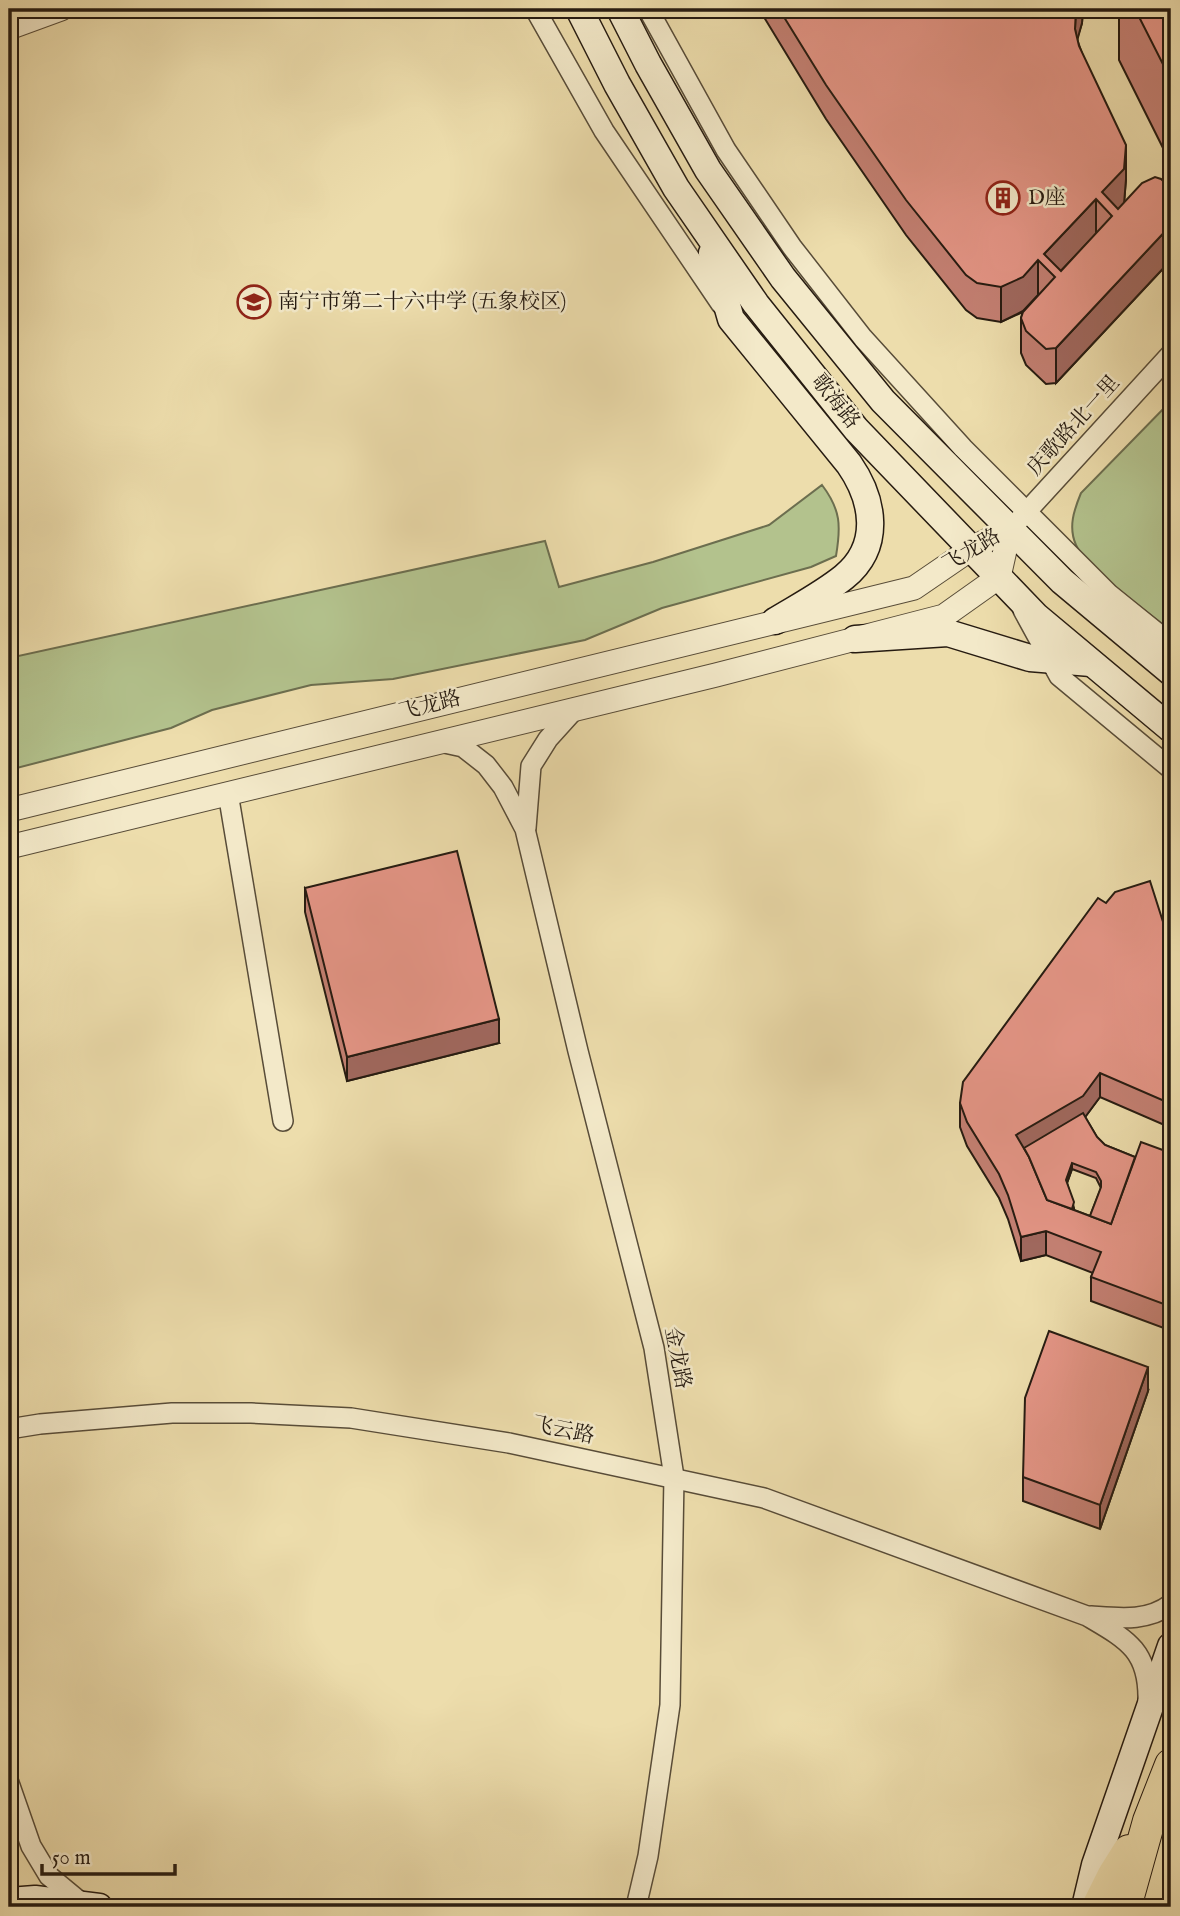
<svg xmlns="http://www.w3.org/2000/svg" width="1180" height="1916" viewBox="0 0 1180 1916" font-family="'IM FELL English','Noto Serif SC',serif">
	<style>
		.green { fill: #b3c28d; stroke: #6c6e4f; stroke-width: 2 }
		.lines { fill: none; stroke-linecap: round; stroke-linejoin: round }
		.minor-casing { stroke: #584c38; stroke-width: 22 }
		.tertiary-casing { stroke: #584c38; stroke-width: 25 }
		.secondary-casing { stroke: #261b11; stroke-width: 29 }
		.trunk-casing { stroke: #261b11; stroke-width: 34 }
		.minor { stroke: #f3e9c9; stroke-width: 19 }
		.tertiary { stroke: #f3e9c9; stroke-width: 23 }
		.secondary { stroke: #f3e9c9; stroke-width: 26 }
		.trunk { stroke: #edddac; stroke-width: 32 }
		.wall { fill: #c48073; stroke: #261b11; stroke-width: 2; fill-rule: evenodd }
		.shaded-wall { fill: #a0685e; stroke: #261b11; stroke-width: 2 }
		.building { fill: #e49586; stroke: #261b11; stroke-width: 2; fill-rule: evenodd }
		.labels { text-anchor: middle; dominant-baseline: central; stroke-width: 5; stroke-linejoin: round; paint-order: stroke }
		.poi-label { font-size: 21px; fill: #261b11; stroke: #f3e9c9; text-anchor: start }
		.street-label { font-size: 21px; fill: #261b11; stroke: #f3e9c9 }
	</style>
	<rect width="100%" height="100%" fill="#edddac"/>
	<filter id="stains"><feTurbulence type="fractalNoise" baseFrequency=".00286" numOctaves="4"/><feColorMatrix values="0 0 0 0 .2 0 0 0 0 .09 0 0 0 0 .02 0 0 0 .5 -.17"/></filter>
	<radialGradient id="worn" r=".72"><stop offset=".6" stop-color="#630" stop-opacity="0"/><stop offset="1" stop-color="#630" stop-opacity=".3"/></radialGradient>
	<g class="green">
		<path d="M1171,401V631C1149,613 1086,568 1076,545C1068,527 1074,510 1081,493Z"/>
		<path d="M822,485C841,510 841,526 836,556L811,567L662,608L585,640L393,679L311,685L212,710L171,728L9,770V658L545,541L559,587L653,562L769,525Z"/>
	</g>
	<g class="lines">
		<defs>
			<g id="minor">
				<path d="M535,9L604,131L721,304"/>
				<path d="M648,9L726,150L792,247L863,338L963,448L1109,594L1171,644"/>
				<path d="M1019,520L1171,354"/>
				<path d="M1023,610L1059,676L1171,769"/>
				<path d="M440,742L463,747L486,765L503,787L525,829L578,1051L654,1348L674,1477L670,1705L648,1856L636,1907"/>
				<path d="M228,793L283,1121"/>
				<path d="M526,828L531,766L548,739L576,708"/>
				<path d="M9,1429L40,1424L172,1413H251L351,1418L509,1443L764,1498L1087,1616C1126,1639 1149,1650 1148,1700"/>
				<path d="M1091,1616C1119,1618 1147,1622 1171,1604"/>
				<path d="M9,1783L31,1846L49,1876L84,1905"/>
			</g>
			<g id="tertiary">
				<path d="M9,28L61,9"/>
				<path d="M9,810L914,588L971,549L1010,528"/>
				<path d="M9,847L716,675L944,616L999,577L1010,528"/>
			</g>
			<g id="secondary">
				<path d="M579,9L617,84L676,188L756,304L856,429L1036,616L1171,729"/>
				<path d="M620,9L648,64L708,170L783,278L883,401L1062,581L1171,672"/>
				<path d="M712,253L731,319L849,464C874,500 882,546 844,577C823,594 798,607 775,621"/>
				<path d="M855,639L948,633L1030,658L1091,663"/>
				<path d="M9,1901L35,1899L99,1907"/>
				<path d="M1085,1907L1095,1865L1171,1646"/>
			</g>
			<g id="trunk">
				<path d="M1098,1907L1114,1875L1129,1851"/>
				<path d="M1125,1907L1149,1821L1171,1765"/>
			</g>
		</defs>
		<use href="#minor" class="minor-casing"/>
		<use href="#tertiary" class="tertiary-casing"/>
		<use href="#secondary" class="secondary-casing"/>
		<use href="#trunk" class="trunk-casing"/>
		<use href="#minor" class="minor"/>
		<use href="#tertiary" class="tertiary"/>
		<use href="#secondary" class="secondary"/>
		<use href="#trunk" class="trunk"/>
	</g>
	<g class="wall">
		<path d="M759,9H1083L1082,23L1077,39L1126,179L1124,203L1171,188V260L1056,383L1046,384L1026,365L1021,353V318L1023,312L1001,322L977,318L966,310L906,235L826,119Z"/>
		<path d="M1119,9H1171V164L1119,60Z"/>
		<path d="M305,888L499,1043L347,1081L305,912Z"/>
		<path d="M1171,947V1127H1169L1100,1097L1085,1117L1097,1137L1105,1145L1135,1157L1171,1153V1322L1169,1330L1091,1301V1277L1093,1273L1046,1255L1021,1261L1008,1219L999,1198L967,1146L960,1127V1103ZM1072,1169L1096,1178L1101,1188L1090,1216L1074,1210V1208L1067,1183Z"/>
		<path d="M1148,1391L1100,1529L1023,1501V1477Z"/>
	</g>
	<g class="shaded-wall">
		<path d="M1076,9H1083L1082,23L1077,41L1075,29Z"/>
		<path d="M1126,145V179L1124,204L1112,217L1102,192Z"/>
		<path d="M1096,199V234L1055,277L1044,254Z"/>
		<path d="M1171,225V260L1056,383V348Z"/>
		<path d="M1038,260V295L1023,311L1001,322V287Z"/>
		<path d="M499,1019V1043L347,1081V1057Z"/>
		<path d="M1100,1073V1097L1083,1120L1019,1157L1016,1135Z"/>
		<rect x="1169" y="1103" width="2" height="24"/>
		<path d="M1072,1163V1169L1066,1186V1180Z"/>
		<path d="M1046,1231V1255L1021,1261V1237Z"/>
		<path d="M1171,1298V1322L1169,1330V1306Z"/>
		<path d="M1148,1367V1391L1100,1529V1505Z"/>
	</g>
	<g class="building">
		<path d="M779,9H1076L1075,29L1079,46L1126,145L1124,169L1102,192L1118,209L1142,183L1155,177L1161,179L1171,188V225L1056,348L1046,349L1026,331L1021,318L1023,312L1055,277L1038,260L1023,277L1001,287L977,283L966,275L906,200L826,85ZM1096,199L1112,216L1061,271L1044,254Z"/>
		<path d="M1135,9H1171V80Z"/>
		<path d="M457,851L499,1019L347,1057L305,888Z"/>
		<path d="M1150,881L1171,947V1103H1169L1100,1073L1083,1096L1016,1135L1029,1157L1047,1200L1111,1224L1141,1142L1171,1153V1298L1169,1306L1091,1277L1101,1252L1046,1231L1021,1237L1008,1195L999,1174L967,1122L960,1103L963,1082L1098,898L1106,903L1115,892Z"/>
		<path d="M1083,1113L1097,1137L1105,1145L1135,1157L1111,1224L1090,1216L1101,1187V1181L1096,1172L1072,1163L1066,1180L1074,1202L1072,1209L1047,1200L1029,1157L1024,1148Z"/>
		<path d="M1049,1331L1148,1367L1100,1505L1023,1477L1025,1398Z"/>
	</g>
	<defs>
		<symbol id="building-ring" viewBox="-11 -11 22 22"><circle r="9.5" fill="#f3e9c9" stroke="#8f2418" stroke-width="1.5"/><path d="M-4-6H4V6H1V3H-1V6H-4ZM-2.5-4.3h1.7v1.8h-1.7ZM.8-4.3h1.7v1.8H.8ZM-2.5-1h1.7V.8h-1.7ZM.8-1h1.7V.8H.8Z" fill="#8f2418"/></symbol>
		<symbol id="school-ring" viewBox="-11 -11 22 22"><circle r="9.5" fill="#f3e9c9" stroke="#8f2418" stroke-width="1.5"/><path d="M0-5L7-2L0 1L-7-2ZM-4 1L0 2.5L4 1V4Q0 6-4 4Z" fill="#8f2418"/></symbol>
	</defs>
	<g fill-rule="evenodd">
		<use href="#building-ring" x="984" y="179" width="38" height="38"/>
		<use href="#school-ring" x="235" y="283" width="38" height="38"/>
	</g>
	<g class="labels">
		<g class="poi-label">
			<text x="1028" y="198">D座</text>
			<text x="278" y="302">南宁市第二十六中学 (五象校区)</text>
		</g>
		<g class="street-label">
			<text transform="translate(835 402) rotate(51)">歌海路</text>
			<text transform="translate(1074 426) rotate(-48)">庆歌路北一里</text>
			<text transform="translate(972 551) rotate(-31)">飞龙路</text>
			<text transform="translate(430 706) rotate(-14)">飞龙路</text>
			<text transform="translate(677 1358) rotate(79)">金龙路</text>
			<text transform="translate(563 1431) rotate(12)">飞云路</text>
		</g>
	</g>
	<rect width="1180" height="1916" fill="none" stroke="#edddac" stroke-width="35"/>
	<rect x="10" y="10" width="1159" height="1895" fill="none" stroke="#261b11" stroke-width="3.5"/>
	<rect x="18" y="18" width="1145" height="1881" fill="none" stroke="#261b11" stroke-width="2"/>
	<path d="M42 1864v10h133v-10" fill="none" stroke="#261b11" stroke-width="3.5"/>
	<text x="52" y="1864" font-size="21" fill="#261b11" stroke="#f3e9c9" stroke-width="5" paint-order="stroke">50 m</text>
	<rect width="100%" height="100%" filter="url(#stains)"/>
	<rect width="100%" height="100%" fill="url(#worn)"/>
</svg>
